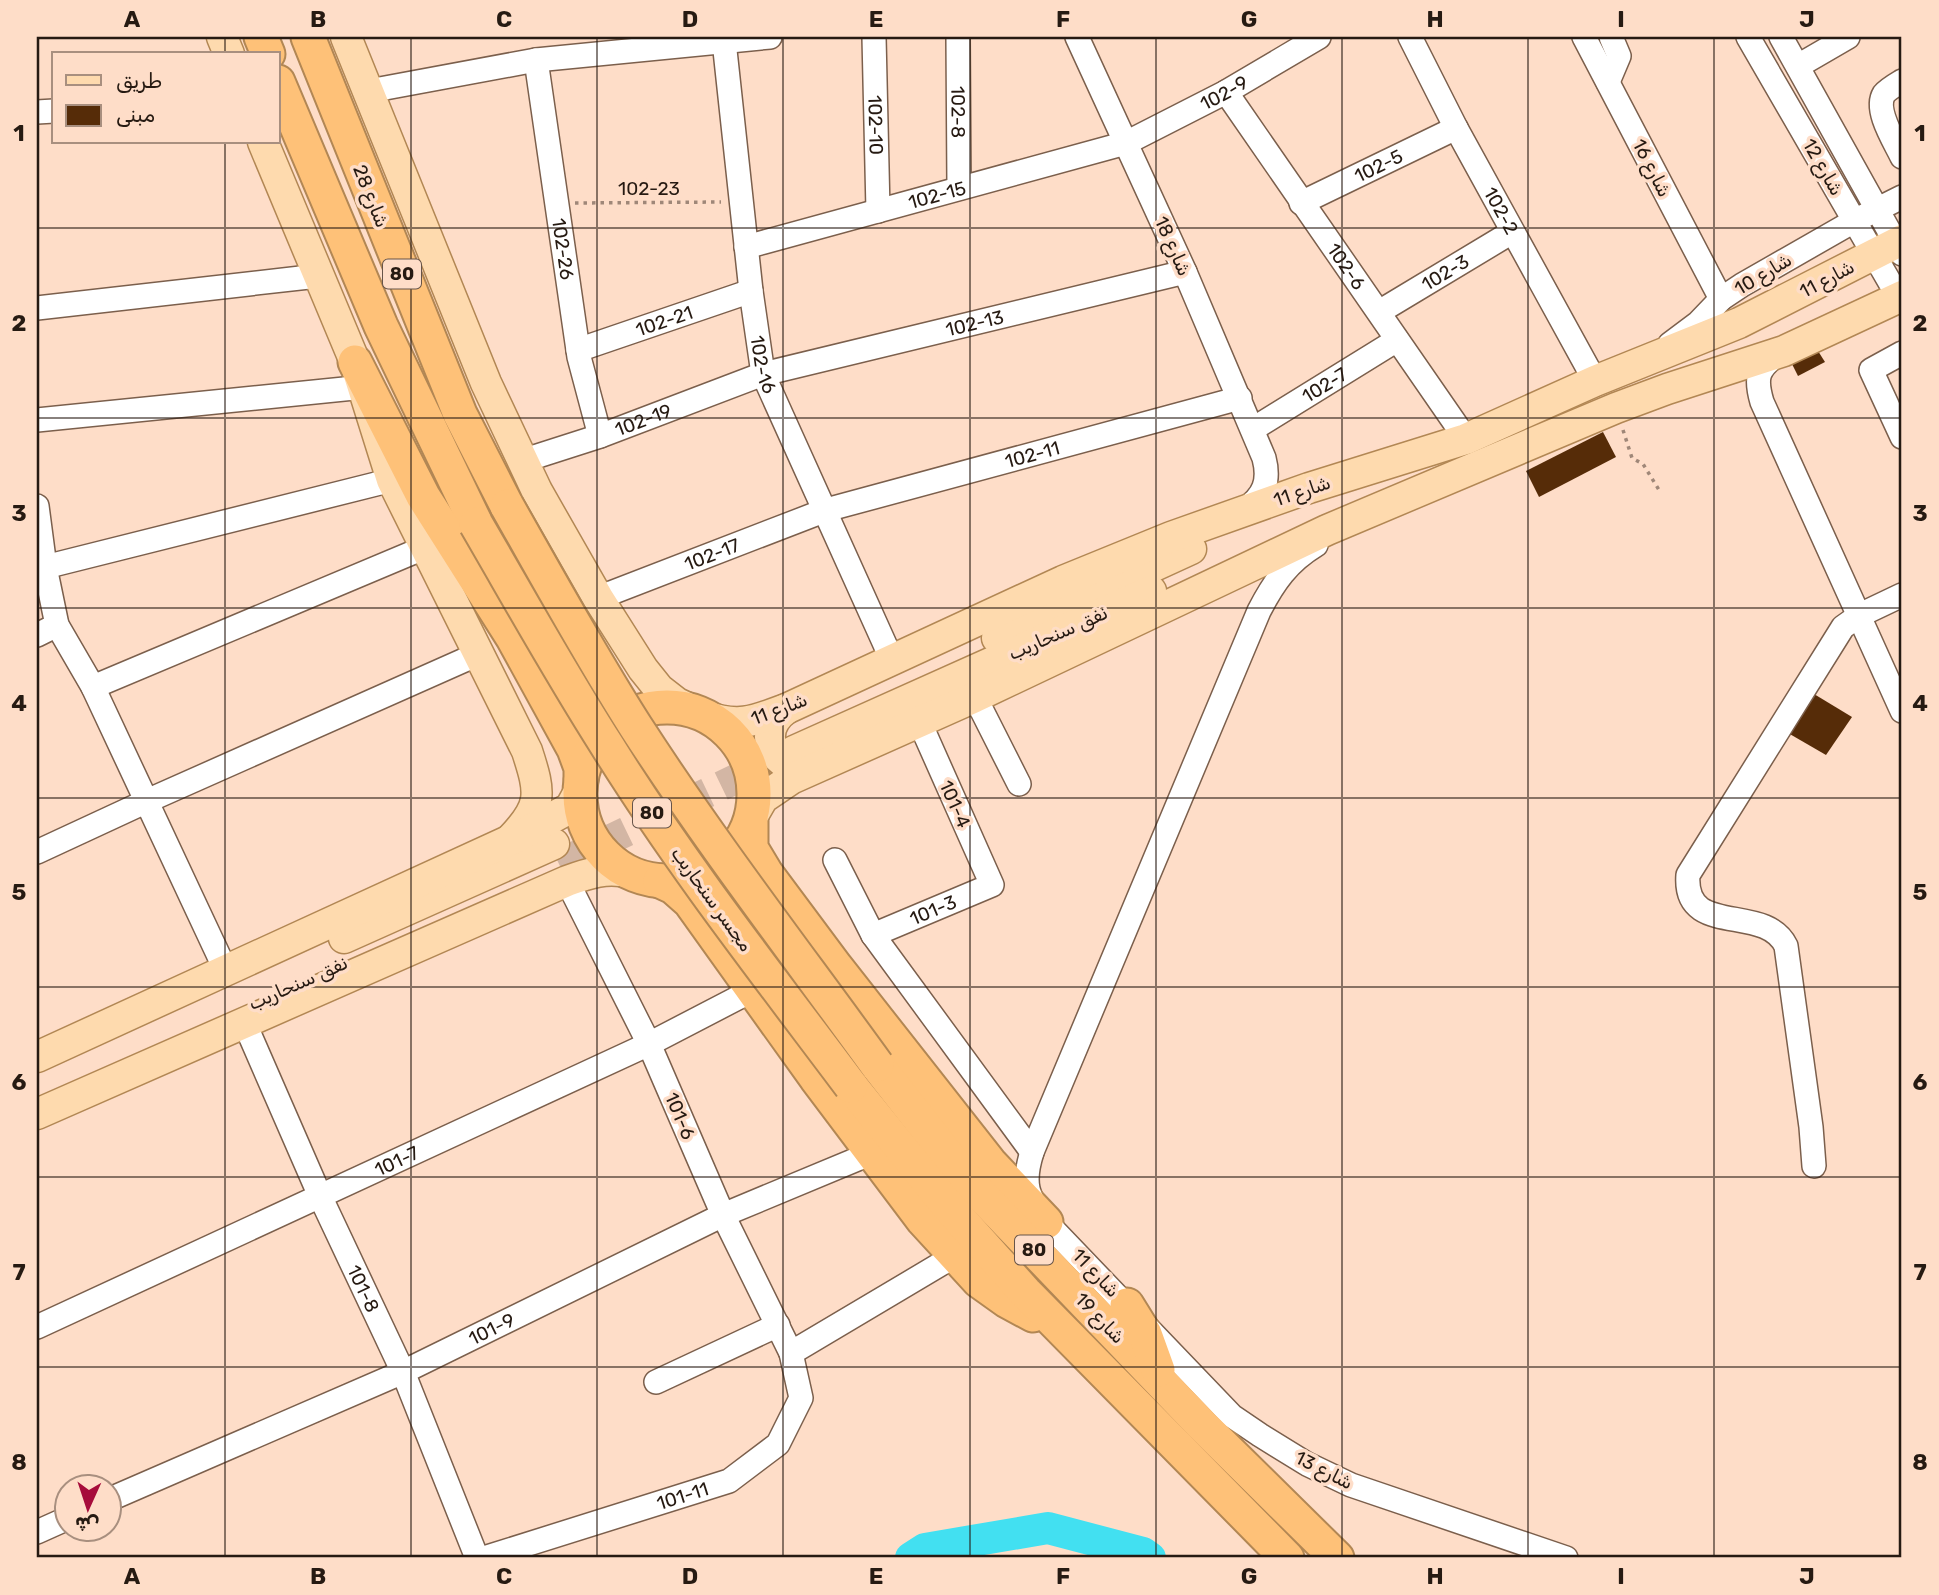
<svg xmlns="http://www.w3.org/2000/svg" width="1939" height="1595" viewBox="0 0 1939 1595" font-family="Rubik,Cairo,sans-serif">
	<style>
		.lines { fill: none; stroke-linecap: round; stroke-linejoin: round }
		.river { stroke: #42e0f1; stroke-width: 32 }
		.building { fill: #562c08 }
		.major-tunnel { stroke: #d3b6a4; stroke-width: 30; stroke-dasharray: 30 15; stroke-linecap: butt }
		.minor-casing { stroke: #7b5f4c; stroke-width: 26 }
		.major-casing { stroke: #b28754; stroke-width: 33 }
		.highway-casing { stroke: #b28754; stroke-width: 37 }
		.path { stroke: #9f8778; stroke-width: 3.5; stroke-dasharray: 3.5 5; stroke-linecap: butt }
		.minor { stroke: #fff; stroke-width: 23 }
		.major { stroke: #fedaae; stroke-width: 30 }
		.highway { stroke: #fec178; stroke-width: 33 }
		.highway-bridge-casing { stroke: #b28754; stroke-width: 37; stroke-linecap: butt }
		.highway-bridge { stroke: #fec178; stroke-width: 33 }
		.grid { fill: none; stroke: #261a12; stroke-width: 2; stroke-opacity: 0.55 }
		.labels { text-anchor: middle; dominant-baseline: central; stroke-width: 7; stroke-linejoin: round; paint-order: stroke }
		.shield { fill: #feddc8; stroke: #675449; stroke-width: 2 }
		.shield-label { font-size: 18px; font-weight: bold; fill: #261a12 }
		.street-label { font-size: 19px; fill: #261a12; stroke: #feddc8 }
		.neatline { fill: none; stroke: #261a12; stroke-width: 2.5 }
		.grid-label { font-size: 23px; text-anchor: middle; font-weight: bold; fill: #261a12 }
	</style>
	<rect width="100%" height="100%" fill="#feddc8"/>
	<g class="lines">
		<path class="river" d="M911,1558L925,1549L1048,1528L1143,1553L1150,1558"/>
	</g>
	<g class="building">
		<path d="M1818,351L1825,362L1798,376L1792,364Z"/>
		<path d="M1603,432L1616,457L1539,497L1526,471Z"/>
		<path d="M1814,694L1852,717L1826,755L1788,733Z"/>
	</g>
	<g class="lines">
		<path class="major-tunnel" d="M559,864L794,751"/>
		<defs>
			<g id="minor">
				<path id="s1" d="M874,37L878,211"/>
				<path id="s2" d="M958,37L959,188"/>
				<path d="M1077,37L1185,272L1264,458C1270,481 1264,496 1245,509"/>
				<path id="s3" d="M1410,37L1456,128L1595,381"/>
				<path d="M1584,37L1721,299"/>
				<path d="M1748,37L1899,298"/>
				<path d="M1781,37L1902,254"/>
				<path id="s4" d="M724,41L751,291L763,374L892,660"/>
				<path id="s5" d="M536,60L579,357L600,436"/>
				<path d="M1798,66L1848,37"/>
				<path d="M1902,81C1897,84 1888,89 1884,94C1874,110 1895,142 1902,157"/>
				<path d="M1608,82L1619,56L1611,37"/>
				<path d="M369,91L536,60L770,37"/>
				<path id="s6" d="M1226,92L1466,439"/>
				<path d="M37,112L54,111"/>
				<path id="s7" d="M1301,203L1456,128"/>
				<path id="s8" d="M746,247L1126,143L1226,92L1319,37"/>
				<path d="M37,308L318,276"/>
				<path id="s9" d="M1379,312L1512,232"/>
				<path d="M1670,344L1698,323L1721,299L1742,285L1854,221L1902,197"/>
				<path id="s10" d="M578,350L751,291"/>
				<path d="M1902,353L1871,370L1902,437"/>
				<path d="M1778,354C1757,369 1755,378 1762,402L1902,711"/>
				<path d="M37,420L364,387"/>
				<path id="s11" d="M1253,429L1397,340"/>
				<path id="s12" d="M522,461L600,436L763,374L1185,272"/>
				<path d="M37,506L45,567L57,625L93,687L225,969"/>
				<path d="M1316,545C1288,562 1274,582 1259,611L1032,1152C1022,1184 1027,1196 1046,1222L1232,1416L1260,1435L1307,1464L1351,1485L1566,1558"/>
				<path d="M45,567L392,480"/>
				<path id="s13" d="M598,598L826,510L1240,398"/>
				<path d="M37,635L57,625"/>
				<path d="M93,687L426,547"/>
				<path d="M975,697L1019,784"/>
				<path d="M37,852L147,801L478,654"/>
				<path d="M835,860L873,935L1032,1152"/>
				<path id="s14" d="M873,935L992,885L920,723"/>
				<path id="s15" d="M245,1024L320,1196L403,1372L477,1558"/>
				<path d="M1814,1166L1811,1127L1786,946C1765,902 1683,939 1688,875L1843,627L1860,615L1902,595"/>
				<path id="s16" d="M37,1327L649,1044L753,990"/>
				<path d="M791,1353L956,1255"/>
				<path d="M656,1382L778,1325"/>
				<path id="s17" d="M108,1500L403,1372L723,1215L872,1153"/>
				<path d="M37,1532L66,1519"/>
				<path id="s18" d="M484,1558L729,1481L778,1444L801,1398L791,1353L723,1215L649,1044L567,881"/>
			</g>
			<g id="major">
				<path d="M222,37L229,54"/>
				<path d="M346,37L486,383L537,491L598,598L643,669L659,689L677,703L698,713"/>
				<path d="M263,142L355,362L392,480L527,751C541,794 543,806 510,840"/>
				<path d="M997,638L1191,549"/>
				<path d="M786,709C757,730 770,767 805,769"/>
				<path d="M705,716C739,728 754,721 786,709L1063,581L1171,537L1309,488L1466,439L1595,381L1739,323L1902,240"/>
				<path d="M794,751L1151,591"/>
				<path d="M752,817L763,798L791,779L975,697L1327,530L1616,408L1667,389L1784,351L1902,296"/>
				<path d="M344,938L554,844"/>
				<path d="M37,1057L517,837L570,808L580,790"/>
				<path d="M37,1114L567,881C589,873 607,867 631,873"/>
			</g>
			<g id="highway">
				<path d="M261,37L268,54"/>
				<path d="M308,37L460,414L507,506"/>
				<path d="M278,82L381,326L476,524"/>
				<path d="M355,362L423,496L513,638L574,749L581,768V779"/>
				<circle cx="667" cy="794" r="87"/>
				<path d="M751,821V848L766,873L836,967L990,1163L1046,1222"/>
				<path d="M660,881L673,887L690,902L816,1078L923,1220L979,1281L1007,1301L1033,1315"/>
				<path d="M877,1065L967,1180L1202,1425L1337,1558"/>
				<path d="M851,1086L947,1205L1025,1292L1287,1558"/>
				<path d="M1127,1305L1145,1334L1158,1370"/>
			</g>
		</defs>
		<use href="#minor" class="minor-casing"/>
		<use href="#major" class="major-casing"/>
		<use href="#highway" class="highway-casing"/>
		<g class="path">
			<path d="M575,203L721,202"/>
			<path d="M1623,430L1632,458L1643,464L1659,490"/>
		</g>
		<use href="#minor" class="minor"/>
		<use href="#major" class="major"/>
		<use href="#highway" class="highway"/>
		<defs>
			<g id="highway-bridge">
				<path d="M507,506C549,580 590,655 636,727C711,843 796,953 877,1065"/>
				<path d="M476,524C519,598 560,672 606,744C680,863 767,974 851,1086"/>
			</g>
		</defs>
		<use href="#highway-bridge" class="highway-bridge-casing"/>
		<use href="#highway-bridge" class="highway-bridge"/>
	</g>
	<path class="grid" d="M225,37V54M411,37V1558M597,37V1558M783,37V1558M970,37V1558M1156,37V1558M1342,37V1558M1528,37V1558M1714,37V1558M225,142V1558M37,228H1902M37,418H1902M37,608H1902M37,798H1902M37,987H1902M37,1177H1902M37,1367H1902"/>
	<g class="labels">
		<g class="shield">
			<rect x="383" y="259.5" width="38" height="29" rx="5"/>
			<rect x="633" y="798.5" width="38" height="29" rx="5"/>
			<rect x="1015" y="1235.5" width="38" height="29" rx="5"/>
		</g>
		<g class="shield-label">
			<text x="402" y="274">80</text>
			<text x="652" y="813">80</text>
			<text x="1034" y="1250">80</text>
		</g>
		<g class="street-label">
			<text stroke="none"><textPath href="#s8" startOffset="504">102-9</textPath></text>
			<text stroke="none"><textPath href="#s2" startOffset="75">102-8</textPath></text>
			<text stroke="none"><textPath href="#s1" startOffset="88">102-10</textPath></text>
			<text stroke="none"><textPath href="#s7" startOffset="86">102-5</textPath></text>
			<text transform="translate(1823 167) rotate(60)">شارع 12</text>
			<text transform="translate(1652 168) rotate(63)">شارع 16</text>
			<text x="649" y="188">102-23</text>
			<text stroke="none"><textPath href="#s8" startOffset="198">102-15</textPath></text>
			<text transform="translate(371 196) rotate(68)">شارع 28</text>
			<text stroke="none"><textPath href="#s3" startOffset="196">102-2</textPath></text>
			<text transform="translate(1173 246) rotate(66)">شارع 18</text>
			<text stroke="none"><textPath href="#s5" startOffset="191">102-26</textPath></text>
			<text stroke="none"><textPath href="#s6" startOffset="212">102-6</textPath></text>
			<text stroke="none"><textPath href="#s9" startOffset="77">102-3</textPath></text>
			<text transform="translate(1763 274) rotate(-31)">شارع 10</text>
			<text transform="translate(1827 279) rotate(-28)">شارع 11</text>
			<text stroke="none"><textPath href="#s10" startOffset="91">102-21</textPath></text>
			<text stroke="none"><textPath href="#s12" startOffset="474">102-13</textPath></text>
			<text stroke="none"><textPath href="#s4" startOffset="326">102-16</textPath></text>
			<text stroke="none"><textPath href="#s11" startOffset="84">102-7</textPath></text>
			<text stroke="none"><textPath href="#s12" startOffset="128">102-19</textPath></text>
			<text stroke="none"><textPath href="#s13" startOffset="458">102-11</textPath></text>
			<text transform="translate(1302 491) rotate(-19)">شارع 11</text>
			<text stroke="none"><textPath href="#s13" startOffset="122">102-17</textPath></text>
			<text transform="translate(1058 633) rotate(-24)">نفق سنحاريب</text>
			<text transform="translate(779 709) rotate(-21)">شارع 11</text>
			<text transform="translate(955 804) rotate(66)">101-4</text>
			<text transform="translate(712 899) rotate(54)">مجسر سنحاريب</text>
			<text stroke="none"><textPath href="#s14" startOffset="65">101-3</textPath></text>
			<text transform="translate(298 983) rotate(-24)">نفق سنحاريب</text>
			<text transform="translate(680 1116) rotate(67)">101-6</text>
			<text stroke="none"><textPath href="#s16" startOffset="396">101-7</textPath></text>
			<text transform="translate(1096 1273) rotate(46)">شارع 11</text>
			<text stroke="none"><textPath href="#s15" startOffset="290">101-8</textPath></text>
			<text transform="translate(1100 1318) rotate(46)">شارع 19</text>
			<text stroke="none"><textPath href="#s17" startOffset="420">101-9</textPath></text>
			<text transform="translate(1324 1470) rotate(27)">شارع 13</text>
			<text stroke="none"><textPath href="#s18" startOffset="208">101-11</textPath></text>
		</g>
	</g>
	<rect width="1939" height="1595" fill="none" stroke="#feddc8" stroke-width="77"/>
	<rect x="52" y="52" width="228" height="91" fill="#feddc8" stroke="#a88f7f" stroke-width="2"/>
	<rect x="66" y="75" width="35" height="10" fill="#fedaae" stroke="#a88f7f" stroke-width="2"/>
	<text x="116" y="88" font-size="21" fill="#261a12">طريق</text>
	<rect x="66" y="105" width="35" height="21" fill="#562c08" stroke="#a88f7f" stroke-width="2"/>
	<text x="116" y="122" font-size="21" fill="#261a12">مبنى</text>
	<g transform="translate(88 1508) rotate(183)"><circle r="33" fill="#feddc8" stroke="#a88f7f" stroke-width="2"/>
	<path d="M0-5L12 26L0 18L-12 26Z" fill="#a60c3b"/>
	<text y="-10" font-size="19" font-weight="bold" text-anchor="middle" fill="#261a12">ش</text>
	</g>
	<rect x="38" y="38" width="1862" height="1518" class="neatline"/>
	<g class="grid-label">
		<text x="132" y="27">A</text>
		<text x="318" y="27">B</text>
		<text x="504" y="27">C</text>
		<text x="690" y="27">D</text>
		<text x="876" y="27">E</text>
		<text x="1063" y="27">F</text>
		<text x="1249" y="27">G</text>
		<text x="1435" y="27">H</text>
		<text x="1621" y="27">I</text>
		<text x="1807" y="27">J</text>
		<text x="19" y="141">1</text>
		<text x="1920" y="141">1</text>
		<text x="19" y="331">2</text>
		<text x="1920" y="331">2</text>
		<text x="19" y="521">3</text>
		<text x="1920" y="521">3</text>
		<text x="19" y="711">4</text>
		<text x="1920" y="711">4</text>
		<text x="19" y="900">5</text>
		<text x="1920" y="900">5</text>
		<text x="19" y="1090">6</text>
		<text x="1920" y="1090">6</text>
		<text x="19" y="1280">7</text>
		<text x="1920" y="1280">7</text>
		<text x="19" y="1470">8</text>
		<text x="1920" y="1470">8</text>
		<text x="132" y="1584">A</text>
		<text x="318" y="1584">B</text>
		<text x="504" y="1584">C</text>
		<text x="690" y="1584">D</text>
		<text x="876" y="1584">E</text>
		<text x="1063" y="1584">F</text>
		<text x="1249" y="1584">G</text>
		<text x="1435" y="1584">H</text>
		<text x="1621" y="1584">I</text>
		<text x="1807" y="1584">J</text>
	</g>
</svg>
